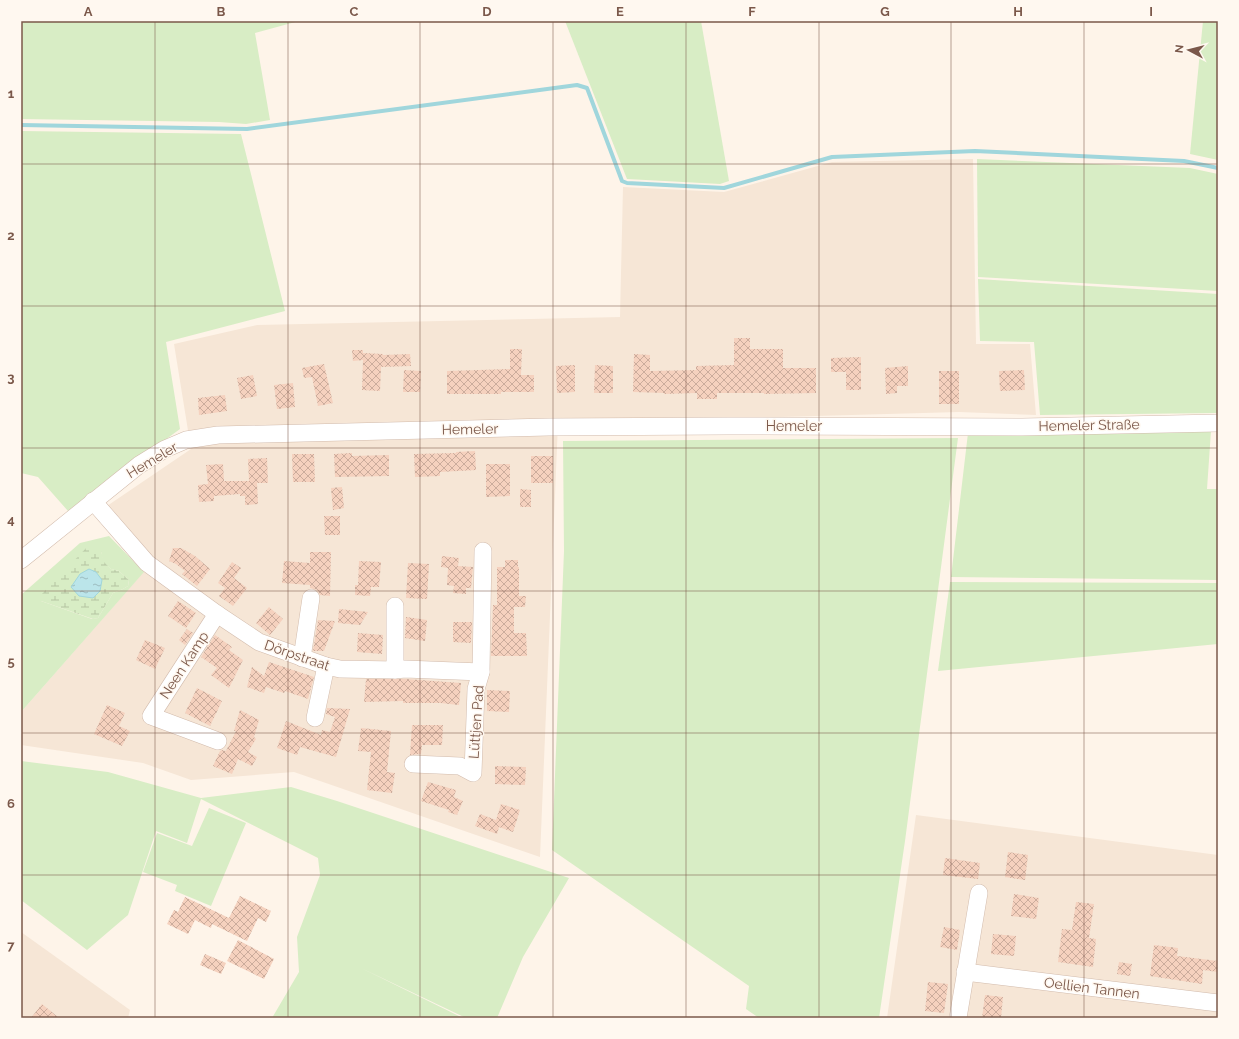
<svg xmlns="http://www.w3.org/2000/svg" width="1239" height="1039" viewBox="0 0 1239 1039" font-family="Raleway,sans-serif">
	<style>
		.residential { fill: #f6e6d6 }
		.grass { fill: #d8edc5; fill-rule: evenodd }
		.wetland { fill: url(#wetland-marsh) }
		.water { fill: url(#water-ripples); stroke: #a0d6dc }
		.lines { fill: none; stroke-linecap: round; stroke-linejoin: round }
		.stream { stroke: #a0d6dc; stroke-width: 4 }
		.building { fill: url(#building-cross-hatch) }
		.minor-casing { stroke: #d2bbac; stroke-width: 18 }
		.minor { stroke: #fff; stroke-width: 17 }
		.grid { fill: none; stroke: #7b584a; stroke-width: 1; stroke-opacity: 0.55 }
		.labels { text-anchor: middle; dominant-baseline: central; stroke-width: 3; stroke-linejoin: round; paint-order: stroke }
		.street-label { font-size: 14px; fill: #7b584a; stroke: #fff8f0 }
		.neatline { fill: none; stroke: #7b584a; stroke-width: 1.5 }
		.grid-label { font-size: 13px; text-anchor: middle; font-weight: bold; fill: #7b584a }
	</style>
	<defs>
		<pattern id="wetland-marsh" width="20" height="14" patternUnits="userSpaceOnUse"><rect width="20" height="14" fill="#d8edc5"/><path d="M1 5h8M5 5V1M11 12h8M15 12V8" fill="none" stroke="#b4c3a2"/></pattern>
		<pattern id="water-ripples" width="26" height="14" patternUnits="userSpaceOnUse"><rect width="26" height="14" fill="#bbe5ea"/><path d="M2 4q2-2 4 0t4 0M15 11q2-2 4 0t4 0" fill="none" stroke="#9dbcc0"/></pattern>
		<pattern id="building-cross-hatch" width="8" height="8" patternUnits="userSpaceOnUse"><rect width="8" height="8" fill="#f5d1be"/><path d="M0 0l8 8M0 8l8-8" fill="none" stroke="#cbac9c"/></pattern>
	</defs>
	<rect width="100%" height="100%" fill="#fef4e9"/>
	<g class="residential">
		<path d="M973,159L976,344H1030L1036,415L959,412L558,423L540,857L294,772L191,780L143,763L21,745V712L154,560L107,506L191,449L174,344L257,325L620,317L623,187L724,192L832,162Z"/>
		<path d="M916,815L1218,855V1018H887Z"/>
		<path d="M21,932L130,1010L128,1018H21Z"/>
	</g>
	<g class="grass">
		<path d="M21,21H299L255,33L270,120L246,124L219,122L21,119Z"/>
		<path d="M565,21H701L729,181L720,184L627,179Z"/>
		<path d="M1203,21H1218V160L1190,154Z"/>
		<path d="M21,131L241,134L285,311L166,342L180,429L68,511L38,477L21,473Z"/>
		<path d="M977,159L1190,168L1218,174V291L978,277Z"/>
		<path d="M978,279L1218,294V413L1040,415L1034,342L980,341Z"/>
		<path d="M1211,431L1207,489H1218V580L951,577L968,433Z"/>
		<path d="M958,438L905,841L879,1018H759L746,1009L749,986L552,850L564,551L563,441Z"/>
		<path d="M109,536L144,572L21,712V595L80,543ZM101,551L103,562L111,569L119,571L129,580L128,586L123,589L113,593L98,618L92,619L41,601Z"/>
		<path d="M950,582L1218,583V644L938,671Z"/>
		<path d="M21,761L108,772L201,798L291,787L337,801L569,878L523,957L497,1018H466L361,968L463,1018H272L299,972L297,937L320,875L318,858L201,799L187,843L156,831L128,915L87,950L21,900Z"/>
		<path d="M209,808L246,823L211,906L175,891L177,885L143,872L157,833L192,846Z"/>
	</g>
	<path class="wetland" d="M89,545H97L101,551L104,562L111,569L119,571L129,580L128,586L123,589L113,593L98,618L93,619L41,601L39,597Z"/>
	<path class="water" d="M89,569L96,572L102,580L100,591L93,598L79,596L71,587L80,574Z"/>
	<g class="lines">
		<path class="stream" d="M21,125L247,129L577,85L587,88L622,181L627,183L724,188L832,157L975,151L1184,161L1218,168"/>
	</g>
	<g class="building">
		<path d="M734,338H750V349H783V368H816V393L764,394V393H717V399H697V393L664,394V393L633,392L634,354L650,355V371L696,370V366L734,365Z"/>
		<path d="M510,349H522L521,375H534V392H501V394H447V371L510,369Z"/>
		<path d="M352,350H363V353L383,354V355L410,354L411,366L381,367L380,391L362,390L363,360L353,361Z"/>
		<path d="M861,357V390H846V372H831V358Z"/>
		<path d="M324,364L333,403L318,406L312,377L304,378L302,368Z"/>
		<path d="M575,365V392L557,393L556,366Z"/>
		<path d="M595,365L613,366V393H594Z"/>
		<path d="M908,366V386H897V393L886,394L885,368Z"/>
		<path d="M404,370L421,371L420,392H403Z"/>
		<path d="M1024,370L1025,390L1000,391L999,371Z"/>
		<rect x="939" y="371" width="20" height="33"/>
		<path d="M253,375L257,396L241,399L237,378Z"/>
		<path d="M293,383L295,407L277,409L274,385Z"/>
		<path d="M225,395L227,411L199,415L198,398Z"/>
		<path d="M475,451L476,470L440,472V476L415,477L414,454L456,453V452Z"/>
		<path d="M352,453V456L389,455V476L335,477L334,454Z"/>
		<path d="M292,454H314L315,482H293Z"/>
		<rect x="531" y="456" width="22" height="27"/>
		<path d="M267,458L268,483H257L258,504L245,505V496H240V494L214,496V501L199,502L198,485L208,484L206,465L223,464L224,481H249L248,459Z"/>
		<path d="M486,464H510V496L486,497Z"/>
		<path d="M342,487L344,508L333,510L331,488Z"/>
		<path d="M520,489L531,490V507H520Z"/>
		<path d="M324,516H340V535H325Z"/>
		<path d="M173,548H181L195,556L210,569L197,586L182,574L185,571L176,564L169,561Z"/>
		<path d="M310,552H331L330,596L320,595L317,590L310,588V585L282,583L284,561L310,563Z"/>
		<path d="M442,556L459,558L458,566L473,567L471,588H466V594L453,593L454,586L447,585L448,568L441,567Z"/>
		<path d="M505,560H518V567H519V596H526L525,607H514V633H526L527,656H491L493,605H497V567H505Z"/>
		<path d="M359,561L381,562L379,587H371L370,596L355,595V585H358Z"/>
		<path d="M232,562L241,568L234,578L247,588L233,606L219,596L225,588L218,583Z"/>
		<path d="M408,563L429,564L427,599L406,598Z"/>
		<path d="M178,601L196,613L186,628L168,616Z"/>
		<path d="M269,607L283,619L270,635L256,623Z"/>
		<path d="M339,609L368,612L360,625L338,623Z"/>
		<path d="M406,617L427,620L425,641L405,638Z"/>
		<path d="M318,620L335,621L324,651H313Z"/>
		<path d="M453,622H472L471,643L453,642Z"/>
		<path d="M187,629L193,633L185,645L179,640Z"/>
		<path d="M358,633L383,635L382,654L357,652Z"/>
		<path d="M215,635L232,647L229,650L243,660L229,688L211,675L217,668L201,657Z"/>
		<path d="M145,640L165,648L155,669L136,660Z"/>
		<path d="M269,662L314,677L308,699L285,691L284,693L266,687L264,693L247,687L252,667L264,676Z"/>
		<path d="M366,679H406L461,683L459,705L440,703H403V701L364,702Z"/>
		<path d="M197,688L222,701L210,726L185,713Z"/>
		<path d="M487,690L510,691L509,712L487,711Z"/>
		<path d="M107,705L125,713L119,726L130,731L122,746L94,734Z"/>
		<path d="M327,708L350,709L336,757L300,747L297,755L277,748L286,721L321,735L322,730L330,732L335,717L326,714Z"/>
		<path d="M240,710L259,720L254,737L256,739L248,752L257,757L252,766L238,759L232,774L213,766L220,751L222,750L226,751L236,731H234Z"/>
		<path d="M412,725H443L442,745H422L421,754L410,755Z"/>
		<path d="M361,728L391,731L387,772L395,773L392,793L367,790L371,752L358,751Z"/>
		<path d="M495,766L526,767L525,785L495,784Z"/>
		<path d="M428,782L456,790L454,797L463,801L457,815L448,812L449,810L421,801Z"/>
		<path d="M501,804L520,810L513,832L499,827L497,834L475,826L480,814L496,820Z"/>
		<path d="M1008,852L1028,855L1025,880L1005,877Z"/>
		<path d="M945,858L980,863L978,879L943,875Z"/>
		<path d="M1014,894L1039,898L1036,919L1011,916Z"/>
		<path d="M240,896L271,911L266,922L258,918L247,941L212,924L211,928L195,920L188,934L167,924L174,910L178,912L185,897L229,918Z"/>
		<path d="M1076,902L1094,904L1089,938L1096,939L1093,967L1058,962L1062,929L1072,930Z"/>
		<path d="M944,927L960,930L957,950L940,947Z"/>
		<path d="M993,934L1016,936L1014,956L991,954Z"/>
		<path d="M238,940L274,959L264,979L227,961Z"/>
		<path d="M1154,945L1178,948L1177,956L1218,961V972L1203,970L1202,984L1150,976Z"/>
		<path d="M205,954L226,963L221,974L200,965Z"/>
		<path d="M1119,962L1132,964L1130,976L1117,974Z"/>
		<path d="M928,982L948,984L944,1013L925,1011Z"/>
		<path d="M985,995L1003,997L1001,1018H982Z"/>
		<path d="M42,1004L59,1018H31Z"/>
	</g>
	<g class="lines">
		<defs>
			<g id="minor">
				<path d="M93,501L147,563L217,614L259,642L326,666L340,669L395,670L405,669L481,672"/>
				<path d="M21,560L139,465L165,449L186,440L218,435L549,427L728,426L1022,427L1218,423"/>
				<path d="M217,614L151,716L218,741"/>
				<path d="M302,658L311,598"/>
				<path d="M395,670V606"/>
				<path d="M315,718L326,666"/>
				<path d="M413,764L460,766L473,773L476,689L481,672L483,551"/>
				<path d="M965,972L1218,1003"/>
				<path d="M958,1018L979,893"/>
			</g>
		</defs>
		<use href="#minor" class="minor-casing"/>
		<use href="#minor" class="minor"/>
	</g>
	<path class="grid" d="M155,21V1018M288,21V1018M420,21V1018M553,21V1018M686,21V1018M819,21V1018M951,21V1018M1084,21V1018M21,164H1218M21,306H1218M21,448H1218M21,591H1218M21,733H1218M21,875H1218"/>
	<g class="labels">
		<g class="street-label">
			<text transform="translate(1089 425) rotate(-1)">Hemeler Straße</text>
			<text x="794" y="426">Hemeler</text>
			<text transform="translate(470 429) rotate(-1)">Hemeler</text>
			<text transform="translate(152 460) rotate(-31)">Hemeler</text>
			<text transform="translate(297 655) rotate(19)">Dörpstraat</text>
			<text transform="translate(184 665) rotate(-57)">Neen Kamp</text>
			<text transform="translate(476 722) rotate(-86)">Lüttjen Pad</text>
			<text transform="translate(1092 988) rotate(7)">Oellien Tannen</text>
		</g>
	</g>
	<rect width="1239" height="1039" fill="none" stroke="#fff8f0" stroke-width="44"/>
	<g transform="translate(1189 50) rotate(277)" stroke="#fff8f0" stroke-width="3" paint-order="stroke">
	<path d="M0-3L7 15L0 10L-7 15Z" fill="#7b584a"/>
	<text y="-6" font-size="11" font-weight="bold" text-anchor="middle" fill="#7b584a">N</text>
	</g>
	<rect x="22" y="22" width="1195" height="995" class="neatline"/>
	<g class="grid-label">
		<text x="88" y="16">A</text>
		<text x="221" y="16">B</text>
		<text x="354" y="16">C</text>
		<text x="487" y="16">D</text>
		<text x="620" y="16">E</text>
		<text x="752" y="16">F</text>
		<text x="885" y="16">G</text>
		<text x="1018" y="16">H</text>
		<text x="1151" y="16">I</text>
		<text x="11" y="98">1</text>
		<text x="11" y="240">2</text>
		<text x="11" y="382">3</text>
		<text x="11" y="524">4</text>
		<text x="11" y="666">5</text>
		<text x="11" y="808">6</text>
		<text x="11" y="950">7</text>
	</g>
</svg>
